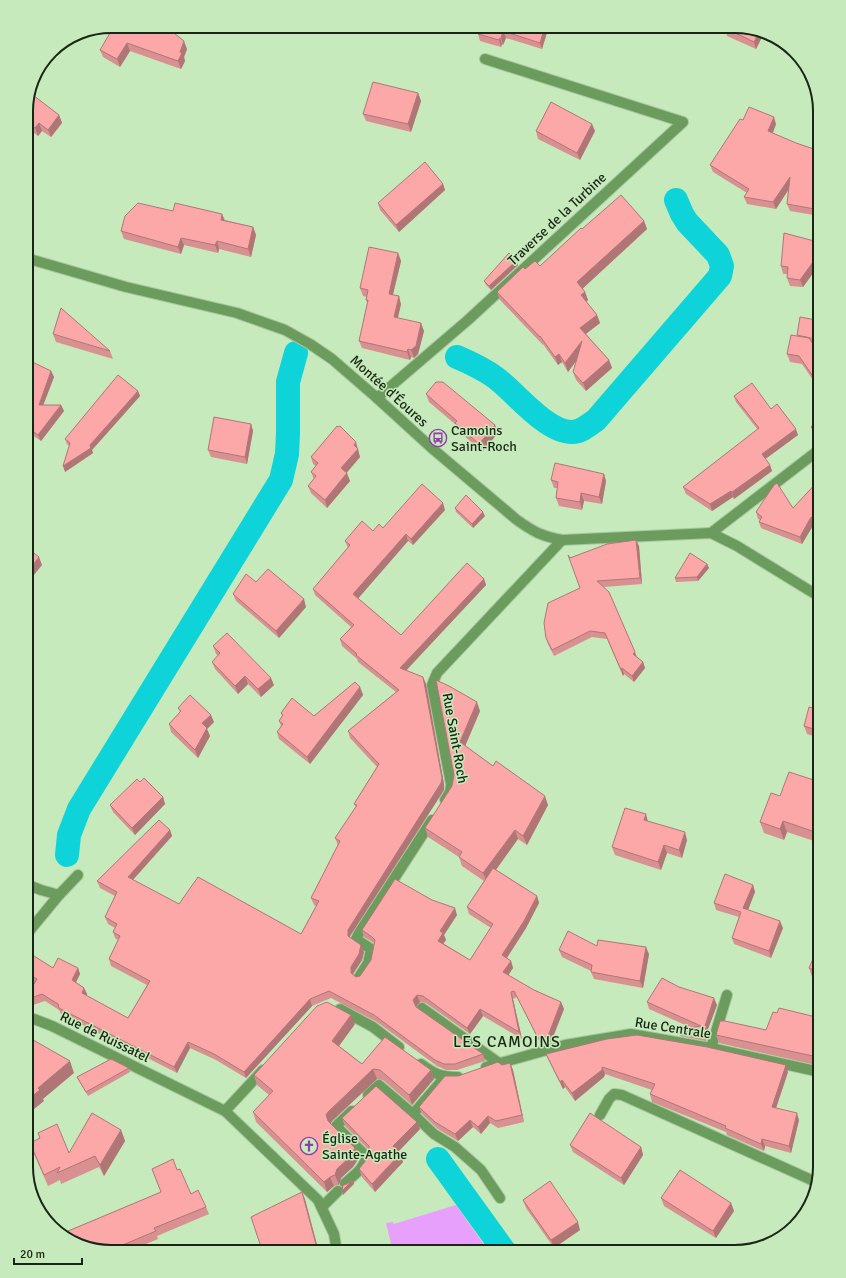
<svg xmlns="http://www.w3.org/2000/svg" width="846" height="1278" viewBox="0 0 846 1278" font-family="Signika,sans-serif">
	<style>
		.green { fill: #e7a1fc }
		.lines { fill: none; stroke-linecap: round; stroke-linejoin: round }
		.canal { stroke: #0ed3d9; stroke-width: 24 }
		.minor-casing { stroke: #a7c79d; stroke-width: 12 }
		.minor { stroke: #6c9b5e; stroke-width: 10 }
		.wall { fill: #d99091 }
		.shaded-wall { fill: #b07676 }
		.building { fill: #fca8a9; stroke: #b07676 }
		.labels { text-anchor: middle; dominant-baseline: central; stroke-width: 3; stroke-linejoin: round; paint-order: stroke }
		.street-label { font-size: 14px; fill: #192615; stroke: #c6eabb }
		.poi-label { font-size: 14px; fill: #192615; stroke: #c6eabb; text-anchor: start }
		.quarter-label { font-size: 16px; letter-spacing: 1px; fill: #192615; stroke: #c6eabb }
		.rim { fill: none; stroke: #192615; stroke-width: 2 }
	</style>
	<rect width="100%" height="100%" fill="#c6eabb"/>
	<path class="green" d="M456,1205L489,1252H393L386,1223L393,1222L394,1224Z"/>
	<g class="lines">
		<g class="canal">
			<path d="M457,357C471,363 484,369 496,378C516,393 546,432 572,432C581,432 589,425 596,420L720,276L722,266L718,255L687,222L682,214L676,200"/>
			<path d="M67,855L69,835L79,809L281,480L287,454L288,433V382L296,353"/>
			<path d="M438,1159L505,1252"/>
		</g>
		<defs>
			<g id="minor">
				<path d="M26,258L126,287L237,313L285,330L310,344L332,359L377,398L434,450L517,520C534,532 541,536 562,540L711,533L737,546L820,597"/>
				<path d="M377,398L468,320L683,122L485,59"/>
				<path d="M711,533L820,449"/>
				<path d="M445,800L450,792L451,784L432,685L437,673L562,540"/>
				<path d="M26,884L41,890L59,895"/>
				<path d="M26,935L59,895L78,875"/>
				<path d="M359,977L368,963L371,949L356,939L359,933L432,820"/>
				<path d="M422,1008L499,1063"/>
				<path d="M340,1009L373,1027L399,1047"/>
				<path d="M26,1017L34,1019L52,1026L225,1111L318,1200L334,1234L337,1252"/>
				<path d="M711,1048L727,995"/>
				<path d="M421,1064C435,1074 440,1077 458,1077"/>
				<path d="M486,1067L565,1045L631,1034L711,1048L820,1072"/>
				<path d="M368,1095L379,1085L413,1114L445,1077"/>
				<path d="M225,1111L263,1070"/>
				<path d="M413,1114L434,1134L455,1147L481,1170L500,1198"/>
				<path d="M600,1115L609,1099L614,1094L622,1095L816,1182"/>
				<path d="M345,1183C353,1176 365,1168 366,1156L336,1126L352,1111"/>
				<path d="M322,1207L338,1191"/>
			</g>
		</defs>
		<use href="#minor" class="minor-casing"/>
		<use href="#minor" class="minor"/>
	</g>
	<g class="wall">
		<path d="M480,26H549L542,49L506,38L503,45L502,44L501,47L480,41L478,34Z"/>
		<path d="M740,26L764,33L756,49L727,36L725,28Z"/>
		<path d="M142,29L187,49L184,57L185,61L181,69L130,51L120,67L103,57L100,50Z"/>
		<path d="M418,93L421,101L411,132L366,121L363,114Z"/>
		<path d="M26,106L59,115L62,123L51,137L42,131L38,136L26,127Z"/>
		<path d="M743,120L776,124L773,133L796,143L820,151V216L790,211L787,204L789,189L776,209L747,204L744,197L747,193L713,172L710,165Z"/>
		<path d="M536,131H595L580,160L538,139Z"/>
		<path d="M443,184L445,190L399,232L380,210L378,203Z"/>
		<path d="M173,211L222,214L225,220L253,227L256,235L251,257L219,249L218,253L184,245L181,254L124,239L121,231Z"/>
		<path d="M644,221L647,229L582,289L585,292L588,300L586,302L597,315L600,323L586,334L609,360L612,368L586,391L576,380L573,372L576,361L568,372L562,362L558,365L543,344V345L500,300L497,292L525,269L540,266L582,229Z"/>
		<path d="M818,242L820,248V256L819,265L803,287L790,286L787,278L788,274H783L781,266Z"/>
		<path d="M398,253L401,261L393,295L401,304L398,318L424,331L418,354L414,358L411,357L410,360L362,348L359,341L368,304L366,300L367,297L363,296L360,288Z"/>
		<path d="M516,261L518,265L491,290L486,285L484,281Z"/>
		<path d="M820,323V347L815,346L820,354V390L802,364L790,362L787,354L798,336L797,335Z"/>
		<path d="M53,334L110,351L113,359L56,342Z"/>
		<path d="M26,359L51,371L54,377L43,405H61L64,411L41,441L32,435L30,437L26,434Z"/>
		<path d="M138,391L140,396L92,450L93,453L65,472L69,446L67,444L65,439Z"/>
		<path d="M426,394L495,425L498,433L482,452L458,430L456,425L429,402Z"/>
		<path d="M734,396L771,409L798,435L765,459L770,465L772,471L734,499L733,497L712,511L686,494L683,487L758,430L736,402Z"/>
		<path d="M820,416V439L813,433L811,427Z"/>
		<path d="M251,424L253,431L247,464L211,457L208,450Z"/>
		<path d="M359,449L358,450L360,457L346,473L350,481L327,508L311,493L308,486L314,479L311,472L316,466L313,464L311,457Z"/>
		<path d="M604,474L606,481L602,504L584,501L582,510L559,506L556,498L557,488H554L551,480Z"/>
		<path d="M820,479V528L814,524L802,544L761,528L759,522L760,520L758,519L756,512L793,508Z"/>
		<path d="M455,508L485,516L473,528L456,512Z"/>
		<path d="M445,510L413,545L408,541L358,598L401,635L484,579L486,585L406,670L423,677L426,684L444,784V790L350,936V937L364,952L362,960L353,974V975L356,977L360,976L371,960L374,943L364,937L362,930L457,915L444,935L446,940L443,943L470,960L491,928L469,914L467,907L484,881L462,866L459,857L428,837L425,828L452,786L454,775L436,680L480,711L465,746L548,805L527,845L518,839L496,870L537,896L539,903L526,928L507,958L511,961L513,968L508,975L534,990L561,1002L564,1009L551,1042L541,1045L517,997L513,999L522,1039L483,1016L470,1034L426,1003L420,1002L416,1007L483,1054L485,1061L457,1070H446L437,1066L377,1022L331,998L312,1006L246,1078L216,1060L190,1048L177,1073L61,1014L59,1010L45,1001L27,1007L26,1005V997L34,983L26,979V951L53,968H78L80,974L76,982L84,988L87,994L86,996L128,1018L147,985L111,966L109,959L118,940L115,938L113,932L115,928L108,924L105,917L115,896L100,888L97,881L170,830L172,836L133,880L179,904L301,934L316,906L314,905L311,898L338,845L335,838L356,807L354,804L377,767L350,738L348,731L396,692L358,662L357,659L342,646L340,639L351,627L315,595L313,589L348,548L345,541L383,528Z"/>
		<path d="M636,540L639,546L642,584L604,587L637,657L643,662L645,668L634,682L624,674L623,676L607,639L592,637L554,656L548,644L546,638L580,589L570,558Z"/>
		<path d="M707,564L709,568L698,581L676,582L675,578Z"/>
		<path d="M233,594L306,607L279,638L236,601Z"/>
		<path d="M213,646L274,685L261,697L248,684L238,694L215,669L212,662L218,656L216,654Z"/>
		<path d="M360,687L363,695L310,764L279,739L277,732L281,726L279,721L282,716L281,713L314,716Z"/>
		<path d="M178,708L214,722L207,729L210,736L198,758L171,732L169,724L180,712Z"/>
		<path d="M820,710V738L807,734L804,726Z"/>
		<path d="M140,782L163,797L165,804L135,835L113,812L110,805Z"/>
		<path d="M820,782V843L787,832L784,840L764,833L760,822Z"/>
		<path d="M648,821L687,840L682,858L667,853L661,870L615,855L612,847Z"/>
		<path d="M753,885L755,892L748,910L783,928L771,958L734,944L732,938L739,917L716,910L714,903Z"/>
		<path d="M820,943V980L812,977L809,968Z"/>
		<path d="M597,946L649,954L643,988L594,979L591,972V971L562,957L559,950Z"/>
		<path d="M679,987L717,1005L708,1029L709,1032L706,1041L680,1036L678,1030L692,1028L649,1009L647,1002Z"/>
		<path d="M777,1013L820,1018V1059L816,1065L719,1043L716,1035L766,1030Z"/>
		<path d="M355,1024L339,1046L362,1064L431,1070L434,1079L412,1105L383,1080L377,1079L332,1121L330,1123L355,1148L359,1158L353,1167L341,1178L339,1185L334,1186L327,1192L256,1122L253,1112L269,1095L257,1085L254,1075Z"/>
		<path d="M546,1054L788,1072L776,1108L799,1120L791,1153L765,1146L764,1151L727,1135L726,1132L652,1102L650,1094L652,1090L605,1074L604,1077L575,1101L565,1087L563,1089L549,1061Z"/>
		<path d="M510,1063L513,1070L524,1122L498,1128L490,1123L481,1134L473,1127L458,1141L438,1129L422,1114L419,1107L458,1076Z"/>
		<path d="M129,1068L130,1072L88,1096L79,1081L77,1077Z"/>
		<path d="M342,1118L420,1129L398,1152L400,1154L403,1162L375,1192L362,1177L359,1169L367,1159L369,1154V1150L345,1126Z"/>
		<path d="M121,1130L125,1141L104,1176L99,1167L61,1184L60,1180L48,1186L34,1154L30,1143L40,1139L38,1133L69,1153Z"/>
		<path d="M570,1145L641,1147L643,1155L624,1185L573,1152Z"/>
		<path d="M152,1169L177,1170L191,1194L206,1207L209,1214L157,1236L158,1239L127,1252H106L161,1192Z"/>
		<path d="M661,1198L731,1203L734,1211L716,1238L664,1206Z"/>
		<path d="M523,1200L580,1230L554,1248L526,1208Z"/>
	</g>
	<g class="shaded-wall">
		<path d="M545,26H549L542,49L540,43Z"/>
		<path d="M503,31L506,38L503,45L501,38Z"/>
		<path d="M759,32L764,33L756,49L754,42Z"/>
		<path d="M500,38L502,44L501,47L499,40Z"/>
		<path d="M184,41L187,49L184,57L185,61L181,69L178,61L180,52Z"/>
		<path d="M127,43L130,51L120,67L117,59Z"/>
		<path d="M418,93L421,101L411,132L408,124Z"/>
		<path d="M59,115L62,123L51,137L48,130Z"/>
		<path d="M774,117L776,124L771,137L768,131Z"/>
		<path d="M39,123L42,131L38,136L35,128Z"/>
		<path d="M592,124L595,131L580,160L577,153Z"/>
		<path d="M790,177L792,184L776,209L773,202Z"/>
		<path d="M443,184L445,190L399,232L396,225Z"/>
		<path d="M222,214L225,222L221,220Z"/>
		<path d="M644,221L647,229L580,291L577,282Z"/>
		<path d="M253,227L256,235L251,257L248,249Z"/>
		<path d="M181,238L184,245L181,254L178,247Z"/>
		<path d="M217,241L219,249L218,253L215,245Z"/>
		<path d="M818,242L820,248V256L819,265L803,287L800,280Z"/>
		<path d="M398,253L401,261L391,302L389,294Z"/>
		<path d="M516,261L518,265L491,290L489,286Z"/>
		<path d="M585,292L588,300L584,304L581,295Z"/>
		<path d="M399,296L401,304L396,325L394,317Z"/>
		<path d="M597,315L600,323L583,336L580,328Z"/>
		<path d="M421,323L424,331L418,354L414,358L411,350Z"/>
		<path d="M582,341L585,349L568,372L565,363Z"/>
		<path d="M408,349L411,357L410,360L407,352Z"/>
		<path d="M559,354L562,362L558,365L555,357Z"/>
		<path d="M609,360L612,368L586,391L583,383Z"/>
		<path d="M51,371L54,377L41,411L39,405Z"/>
		<path d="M138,391L140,396L92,450L93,453L65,472L63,466L90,445Z"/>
		<path d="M61,405L64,411L41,441L38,435Z"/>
		<path d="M251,424L253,431L247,464L245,457Z"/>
		<path d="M495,425L498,433L482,452L479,444Z"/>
		<path d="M30,429L32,435L30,437L28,431Z"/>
		<path d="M796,429L798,435L764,460L762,454Z"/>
		<path d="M356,442L360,457L344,476L341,468Z"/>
		<path d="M770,465L772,471L734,499L732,492Z"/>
		<path d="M347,473L350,481L327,508L325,500Z"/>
		<path d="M604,474L606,481L602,504L599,497Z"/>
		<path d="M731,491L733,497L712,511L710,504Z"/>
		<path d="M581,493L584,501L582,510L580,502Z"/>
		<path d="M443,503L445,510L413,545L411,539Z"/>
		<path d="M483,512L485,516L473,528L472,524Z"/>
		<path d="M811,517L814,524L802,544L800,537Z"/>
		<path d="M406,534L408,541L356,601L353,594Z"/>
		<path d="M636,540L639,546L642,584L640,578Z"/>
		<path d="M28,542L31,550L28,554L26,549V545Z"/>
		<path d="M39,557L42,565L26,585V574Z"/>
		<path d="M707,564L709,568L698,581L697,577Z"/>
		<path d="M484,579L486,585L402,675L400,668Z"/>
		<path d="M304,599L306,607L279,638L276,631Z"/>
		<path d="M635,652L637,658L633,654Z"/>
		<path d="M643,662L645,668L634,682L632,676Z"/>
		<path d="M622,668L624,674L623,676L621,670Z"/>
		<path d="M245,676L248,684L238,694L235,686Z"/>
		<path d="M423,677L426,684L444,784V790L350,936L351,942L348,936V930Z"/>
		<path d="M271,678L274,685L261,697L258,689Z"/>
		<path d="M360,687L363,695L310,764L307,757Z"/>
		<path d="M477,702L480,711L463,751L460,742Z"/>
		<path d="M211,715L214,722L207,729L210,736L198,758L195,750L202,723Z"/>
		<path d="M545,796L548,805L527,845L523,836Z"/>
		<path d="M163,797L165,804L135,835L132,828Z"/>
		<path d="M646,814L648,822L644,820Z"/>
		<path d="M783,821L787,832L784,840L780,829Z"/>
		<path d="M820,826V839L818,833Z"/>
		<path d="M170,830L172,836L130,883L128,877Z"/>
		<path d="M515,830L518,839L487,882L483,873Z"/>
		<path d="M685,832L687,840L682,858L679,850Z"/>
		<path d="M664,845L667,853L661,870L658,862Z"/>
		<path d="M753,885L755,892L746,915L743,908Z"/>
		<path d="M537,896L539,903L526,928L504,962L502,955Z"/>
		<path d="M455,908L457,915L444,935L446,940L441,947L438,941L440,931Z"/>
		<path d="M780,921L783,928L771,958L769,951Z"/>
		<path d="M361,945L364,952L362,960L353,974V980L351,973V967Z"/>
		<path d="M646,947L649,954L643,988L640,981Z"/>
		<path d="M511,961L513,968L506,979L503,972Z"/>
		<path d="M78,968L80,974L74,986L72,980Z"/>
		<path d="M84,988L87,994L84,1000L82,993Z"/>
		<path d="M511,992L513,999L522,1039L519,1032Z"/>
		<path d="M417,995L420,1002L416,1007L413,1000Z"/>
		<path d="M714,998L717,1005L708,1029L709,1032L706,1041L704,1034L705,1026Z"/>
		<path d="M310,999L312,1006L246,1078L244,1072Z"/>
		<path d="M561,1002L564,1009L551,1042L548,1036Z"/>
		<path d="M480,1009L483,1016L470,1034L467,1028Z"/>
		<path d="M351,1015L355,1024L336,1050L332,1041Z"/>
		<path d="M188,1042L190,1048L177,1073L174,1067Z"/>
		<path d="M820,1046V1059L816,1065L813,1056Z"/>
		<path d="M70,1061L74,1073L43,1099L44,1101L28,1114L26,1110V1101L38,1088Z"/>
		<path d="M510,1063L513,1070L524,1122L522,1115Z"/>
		<path d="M786,1065L788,1072L774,1114L772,1107Z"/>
		<path d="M602,1067L605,1074L604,1077L575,1101L572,1093Z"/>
		<path d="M373,1069L377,1079L332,1121L330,1125L328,1121L326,1115L328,1112Z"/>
		<path d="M431,1070L434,1079L412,1105L409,1095Z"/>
		<path d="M562,1080L565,1087L563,1089L560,1082Z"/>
		<path d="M797,1113L799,1120L791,1153L789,1146Z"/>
		<path d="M488,1116L490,1123L481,1134L478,1127Z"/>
		<path d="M470,1120L473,1127L458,1141L455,1134Z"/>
		<path d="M417,1122L420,1129L396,1154L393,1146Z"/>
		<path d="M121,1130L125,1141L104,1176L100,1165Z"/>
		<path d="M762,1139L765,1146L764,1151L761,1144Z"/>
		<path d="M641,1147L643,1155L624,1185L621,1178Z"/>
		<path d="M355,1148L359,1158L353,1167L341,1178L339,1185L335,1175L337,1169Z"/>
		<path d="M400,1154L403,1162L375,1192L372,1184Z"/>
		<path d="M330,1177L334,1186L327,1192L324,1182Z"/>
		<path d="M353,1180L354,1184L343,1195L342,1191Z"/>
		<path d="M302,1192L305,1199L319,1252H318Z"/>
		<path d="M731,1203L734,1211L716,1238L713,1231Z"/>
		<path d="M578,1222L580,1230L554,1248L551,1240Z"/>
	</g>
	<g class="building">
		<path d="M114,26H136L142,29L145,26H165L184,41L180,52L182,53L178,61L127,43L117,59L100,50Z"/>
		<path d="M480,26H545L540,43L503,31L501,38H500L499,40L478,34Z"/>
		<path d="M726,26H740L759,32L754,42L725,28Z"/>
		<path d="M373,82L418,93L408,124L363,114Z"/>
		<path d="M29,92L59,115L48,130L39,123L35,128L26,121V106Z"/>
		<path d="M551,102L592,124L577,153L536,131Z"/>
		<path d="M749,107L774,117L768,131L796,143L820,151V210L787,204L790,177L773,202L744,197L749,189L710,165L740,119L743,120Z"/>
		<path d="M425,162L443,184L396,225L378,203Z"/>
		<path d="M621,195L644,221L577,282L585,292L581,295L597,315L580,328L609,360L583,383L573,372L582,341L565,363L559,354L555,357L540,336V337L497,292L523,267L525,269L535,261L540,266L581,228L582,229Z"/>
		<path d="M138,203L173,211L175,203L222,214L221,220L253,227L248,249L217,241L215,245L181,238L178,247L121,231L125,216Z"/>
		<path d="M784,233L818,242L816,258L800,280L787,278L788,267L781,266Z"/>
		<path d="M369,247L398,253L389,294L399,296L394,317L421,323L416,346L411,350L408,349L407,352L359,341L368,300H366L368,290L360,288Z"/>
		<path d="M509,253L516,261L489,286L484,281Z"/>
		<path d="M61,308L110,351L53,334Z"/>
		<path d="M800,317L811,319L820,323V340L797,335Z"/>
		<path d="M791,335L809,338L820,354V385H819L799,356L787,354Z"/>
		<path d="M26,359L51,371L39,405H61L38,435L30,429L28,431L26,429Z"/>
		<path d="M118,375L138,391L90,445L91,448L63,466L70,443L65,439Z"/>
		<path d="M436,382H443L495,425L479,444L455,423L457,421L426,394Z"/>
		<path d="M752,383L771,409L777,404L796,429L762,454L770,465L732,492L731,491L710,504L683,487L759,428L734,396Z"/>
		<path d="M820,416V435L811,427Z"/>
		<path d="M214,417L251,424L245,457L208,450Z"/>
		<path d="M337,426L338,427L340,426L356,442L354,445L358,449L341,468L347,473L325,500L308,486L316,476L311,472L318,463L311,457Z"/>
		<path d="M555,463L604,474L599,497L581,493L580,502L556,498L558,482L551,480Z"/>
		<path d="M820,479V523L811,517L800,537L759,522L762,517L756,512L774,485L777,483L793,508Z"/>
		<path d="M422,484L443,503L411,539L406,534L353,594L401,635L467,563L484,579L400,668L423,677L442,778L441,783L348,930V936L361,945L359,954L351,967V973L356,977L360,976L371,960L375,940L372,937L362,930L395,879L432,900L455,908L440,931L443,933L438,941L470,960L493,924L467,907L493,868L537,896L524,921L502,955L511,961L503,972L534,990L561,1002L548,1036L538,1038L514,991L511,992L519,1032L480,1009L467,1028L423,996L417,995L413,1000L416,1007L483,1054L455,1064H444L435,1060L374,1015L329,991L310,999L244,1072L214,1054L188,1042L174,1067L59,1008L58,1004L42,994L26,1000V997L37,979L26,973V951L53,968L58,958L78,968L72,980L84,988L82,993L128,1018L150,981L109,959L120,936L113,932L117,924L105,917L117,892L97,881L159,820L170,830L128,877L179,904L198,877L301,934L319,901L311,898L340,841L335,838L357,805L354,804L379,764L348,731L399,690L356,655L357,654L340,639L354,625L313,589L350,545L345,541L362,521L373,531L379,524L383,528Z"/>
		<path d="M466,495L483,512L472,524L455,508Z"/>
		<path d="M636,540L640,578L597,581L609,592L635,652L633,654L643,662L632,676L622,668L621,670L605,633L590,631L552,650L546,638L544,623L548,603L580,588L568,555L570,558L607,544Z"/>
		<path d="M26,547L39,557L26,574Z"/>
		<path d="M690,553L707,564L697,577L675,578Z"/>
		<path d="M268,569L304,599L276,631L233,594L246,574L256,582Z"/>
		<path d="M227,633L271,678L258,689L245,676L235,686L212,662L220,653L213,646Z"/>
		<path d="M436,680L449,686L477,702L460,742L493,766L496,761L545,796L523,836L515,830L483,873L459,857L462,852L425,828L452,786L454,775Z"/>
		<path d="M355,682L360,687L307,757L277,732L283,724L279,721L283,715L281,713L292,698L314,716Z"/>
		<path d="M190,695L211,715L202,723L207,728L195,750L169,724L181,711L178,708Z"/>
		<path d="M809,707L820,710V731L804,726Z"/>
		<path d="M789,772L820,782V826L818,833L783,821L780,829L760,822L771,793L780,796Z"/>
		<path d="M144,778L163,797L132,828L110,805L137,779L140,782Z"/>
		<path d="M625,808L646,814L644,820L685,832L679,850L664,845L658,862L612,847Z"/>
		<path d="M725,874L753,885L743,908L780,921L769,951L732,938L741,912L714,903Z"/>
		<path d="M568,931L597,946L598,940L646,947L640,981L591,972L592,965L559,950Z"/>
		<path d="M820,943V973L809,968Z"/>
		<path d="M662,978L679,987L714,998L705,1026L707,1025L704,1034L678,1030L701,1026L647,1002Z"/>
		<path d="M327,1002L351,1015L332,1041L362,1064L385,1037L431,1070L409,1095L380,1070L373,1069L328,1112L326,1115L328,1121L355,1148L350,1157L337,1169L335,1175L330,1177L324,1182L253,1112L273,1091L254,1075L317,1006Z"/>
		<path d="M779,1008L820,1018V1046L813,1056L716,1035L720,1021H725L766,1030L773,1012L777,1013Z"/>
		<path d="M637,1035L707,1047L786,1065L772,1107L797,1113L789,1146L762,1139L761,1144L725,1128L726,1126L650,1094L655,1084L602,1067V1070L572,1093L562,1080L560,1082L546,1054L607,1039Z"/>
		<path d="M28,1037L70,1061L38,1088L40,1090L26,1101V1039Z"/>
		<path d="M111,1059L129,1068L86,1092L77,1077Z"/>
		<path d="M498,1062L502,1065L510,1063L522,1115L496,1121L488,1116L478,1127L470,1120L455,1134L435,1122L419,1107L445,1076H458Z"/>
		<path d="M376,1086L417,1122L393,1146L400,1154L372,1184L359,1169L367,1159L369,1154V1146L342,1118Z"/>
		<path d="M92,1113L121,1130L100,1165L95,1156L57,1173L60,1167L44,1175L30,1143L40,1138L38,1133L57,1124L69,1153Z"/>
		<path d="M590,1113L641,1147L621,1178L570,1145Z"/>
		<path d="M173,1159L177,1170L180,1169L191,1194L198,1190L206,1207L154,1228L156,1231L106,1252L64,1238L61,1234L161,1192L152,1169Z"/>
		<path d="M680,1170L731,1203L713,1231L661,1198Z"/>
		<path d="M353,1180L342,1191L343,1185L347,1184Z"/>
		<path d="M550,1181L578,1222L551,1240L523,1200Z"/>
		<path d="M302,1192L318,1252H250V1251L261,1247L251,1217Z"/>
	</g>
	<defs>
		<symbol id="bus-ring" viewBox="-11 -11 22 22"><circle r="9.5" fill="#c6eabb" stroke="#923ca9" stroke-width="1.5"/><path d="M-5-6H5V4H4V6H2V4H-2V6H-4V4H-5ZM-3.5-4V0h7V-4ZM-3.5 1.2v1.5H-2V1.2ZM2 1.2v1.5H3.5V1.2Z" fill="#923ca9"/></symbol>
		<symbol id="church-ring" viewBox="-11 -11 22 22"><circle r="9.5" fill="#c6eabb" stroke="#923ca9" stroke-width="1.5"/><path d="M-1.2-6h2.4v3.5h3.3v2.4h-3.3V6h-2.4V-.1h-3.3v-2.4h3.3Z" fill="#923ca9"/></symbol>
	</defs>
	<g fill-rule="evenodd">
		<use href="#bus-ring" x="428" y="428" width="20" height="20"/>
		<use href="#church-ring" x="299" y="1136" width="20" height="20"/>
	</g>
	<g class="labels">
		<g class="street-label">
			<text transform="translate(557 219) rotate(-43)">Traverse de la Turbine</text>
			<text transform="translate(389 391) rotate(42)">Montée d'Éoures</text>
			<text transform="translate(455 738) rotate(80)">Rue Saint-Roch</text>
			<text transform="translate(673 1028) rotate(9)">Rue Centrale</text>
			<text transform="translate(105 1037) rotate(26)">Rue de Ruissatel</text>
		</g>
		<g class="poi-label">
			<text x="451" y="430">Camoins<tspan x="451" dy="16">Saint-Roch</tspan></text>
			<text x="322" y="1138">Église<tspan x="322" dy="16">Sainte-Agathe</tspan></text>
		</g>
		<g class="quarter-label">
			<text x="507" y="1042">LES CAMOINS</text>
		</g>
	</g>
	<path d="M0 0H846V1278H0ZM111 33H735A78 78 0 0 1 813 111V1167A78 78 0 0 1 735 1245H111A78 78 0 0 1 33 1167V111A78 78 0 0 1 111 33Z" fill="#c6eabb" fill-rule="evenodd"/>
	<path class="rim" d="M111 33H735A78 78 0 0 1 813 111V1167A78 78 0 0 1 735 1245H111A78 78 0 0 1 33 1167V111A78 78 0 0 1 111 33Z"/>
	<path d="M14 1258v6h68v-6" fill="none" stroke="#192615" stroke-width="2"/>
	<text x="20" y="1258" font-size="12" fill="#192615" stroke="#c6eabb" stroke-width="3" paint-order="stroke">20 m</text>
</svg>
